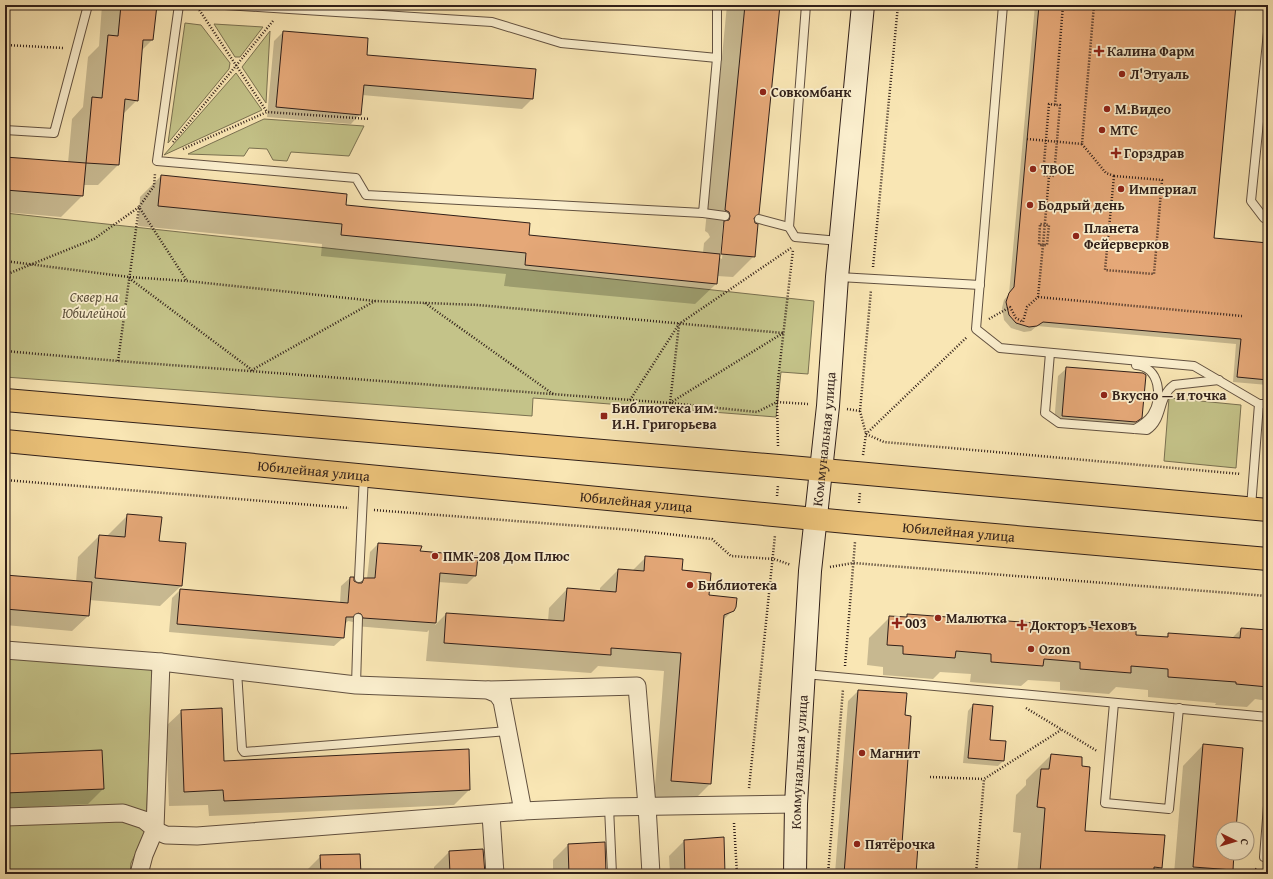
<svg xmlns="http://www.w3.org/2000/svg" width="1273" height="879" viewBox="0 0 1273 879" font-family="'Gentium Book Plus',serif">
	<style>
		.green { fill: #c4c389; stroke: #7a7151 }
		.shadow { fill: #0003; fill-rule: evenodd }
		.building { fill: #e5a878; stroke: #301f19 }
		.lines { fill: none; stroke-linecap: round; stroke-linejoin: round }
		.lane-casing { stroke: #625140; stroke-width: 10 }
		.street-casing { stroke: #625140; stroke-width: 19 }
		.secondary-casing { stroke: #301f19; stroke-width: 24 }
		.highway-casing { stroke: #301f19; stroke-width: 24 }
		.path { stroke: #301f19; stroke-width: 2.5; stroke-dasharray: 1 2; stroke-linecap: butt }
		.lane { stroke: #fbefce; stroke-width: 8 }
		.street { stroke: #fbefce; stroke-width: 17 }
		.secondary { stroke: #fbefce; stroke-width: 22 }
		.highway { stroke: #ecc37a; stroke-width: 22 }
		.poi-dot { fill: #8f2418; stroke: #fbefce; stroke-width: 1.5 }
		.labels { text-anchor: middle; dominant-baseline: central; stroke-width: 3.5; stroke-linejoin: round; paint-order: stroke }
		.poi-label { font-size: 14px; font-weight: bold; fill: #301f19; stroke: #fbefce; text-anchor: start }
		.park-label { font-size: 14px; font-style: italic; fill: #5c503b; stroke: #fbefce }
		.street-label { font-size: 14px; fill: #301f19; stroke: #fbefce }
	</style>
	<rect width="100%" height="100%" fill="#f9e6b4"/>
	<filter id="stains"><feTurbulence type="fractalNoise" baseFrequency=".005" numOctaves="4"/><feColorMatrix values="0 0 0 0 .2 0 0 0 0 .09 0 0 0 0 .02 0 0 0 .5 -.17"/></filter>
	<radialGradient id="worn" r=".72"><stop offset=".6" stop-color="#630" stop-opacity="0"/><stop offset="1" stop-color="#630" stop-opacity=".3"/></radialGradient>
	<g class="green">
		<path d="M185,23L201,25L230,63L229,69L168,143Z"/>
		<path d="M214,24L263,27L240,57H235Z"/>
		<path d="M270,31L266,103L242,67Z"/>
		<path d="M236,73L262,110L164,155Z"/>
		<path d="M264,119L364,126L349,156L291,152L287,161L273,160L267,149L249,148L244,156L188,154Z"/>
		<path d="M5,213L814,301L808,374L781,372L776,417L533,398L532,416L5,377Z"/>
		<path d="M1169,398L1241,405L1236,468L1164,461Z"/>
		<path d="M5,652L144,660L152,672L146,832L131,863L130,874H5Z"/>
	</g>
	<g class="shadow">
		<path d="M102,5H156L152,40L141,51L137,100L123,114L118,165L98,185H83L82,196L61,217L5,212V158L68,163L72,119L83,107L88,57L99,46Z"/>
		<path d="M574,5H588L586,6Z"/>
		<path d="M727,5H779L753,219L754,256L733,277L717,276L716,284L695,304L504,286L506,274L321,256L322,244L138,226L140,197L161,176L528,236L703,253L704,243L710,237L708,233L705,231ZM725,222L722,259L720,258L723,224Z"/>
		<path d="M1035,5H1235L1213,239L1268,244V385L1233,382L1236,344L1037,326L1031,331L1024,332L1011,328L1004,320L1002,308L1004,300L1009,294Z"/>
		<path d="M283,32L365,56L532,99L522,109L362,95L360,114L351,124L267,117L274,41Z"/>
		<path d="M1067,368L1141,417L1133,425L1054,424L1058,376Z"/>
		<path d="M128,515L181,586L160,606L89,600L88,616L72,631L5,625V576L76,582L78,557L99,536H107Z"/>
		<path d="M378,544L419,552L475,576L467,584L438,582L435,625L446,614L548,621L549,608L567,589L600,592V588L618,570L632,571L646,557L681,571L707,596L733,610L723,620L710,784L692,802L654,799L664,671L598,666L591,673L426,661L429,630L427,632L355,626L353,622L348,621L344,625L343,638L334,646L169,632L172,598L180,590L340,603L341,586L350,578L360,584L365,579H367L370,552Z"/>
		<path d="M908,615L959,622L991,625L994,621L1046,629L1081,632L1085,628L1135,636L1165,638L1169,634L1231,639L1241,629L1268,631V701L1255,699L1247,707L1215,705L1216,703L1148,697V690L1116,687L1109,694L1060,690V682L1028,680L1021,686L970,682L971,674L940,672L933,679L883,675V667L867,665L869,638L890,617L904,618Z"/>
		<path d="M858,691L906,694L901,845L915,874H835L848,701Z"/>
		<path d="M973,705L989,740L1003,761L998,766L963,763L968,711Z"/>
		<path d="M182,711L223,762L469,790L454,805L209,816L208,805L169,806L166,726Z"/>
		<path d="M1203,745L1235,829H1223V853H1233L1232,870L1227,874H1174L1183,766Z"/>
		<path d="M5,755L103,789L88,804L5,808Z"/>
		<path d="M1051,755L1081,767L1084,832L1161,867L1154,874H1017L1021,833L1013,832L1016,795L1026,785V780Z"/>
		<path d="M684,841L724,874H670L669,856Z"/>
		<path d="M604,843L605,874H553V860L568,845Z"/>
		<path d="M449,852L484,874H434V867Z"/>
		<path d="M321,856L360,874H305V872Z"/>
	</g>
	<g class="building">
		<path d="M121,5H157L153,40H143L138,101L125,99L119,165L86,163L92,97L102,98L108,35L118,36Z"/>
		<path d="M745,5H780L759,214L754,218L755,223L758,224L755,257L721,254L724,221L729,220L730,216L729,212L725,210Z"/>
		<path d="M1039,5H1236L1214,238L1268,243V380L1237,377L1241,339L1043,322L1037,326L1029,327L1016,323L1009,315L1006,302L1009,293L1014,287Z"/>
		<path d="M283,31L368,38L367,55L536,69L533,99L364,85L361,115L276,107Z"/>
		<path d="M5,157L86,163L83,196L5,190Z"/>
		<path d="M161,175L347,194L346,205L530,223L529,235L720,254L717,284L525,265L526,253L341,235L342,224L158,206Z"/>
		<path d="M1066,367L1143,373L1146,375L1142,418L1136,422L1062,416Z"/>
		<path d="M127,514L162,517L159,541L186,543L182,586L95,578L99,535L125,537Z"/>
		<path d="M378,543L422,546L420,551L478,556L476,576L440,573L436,623L363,618L361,614L358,613L353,617H346L344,638L177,624L180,589L348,603L350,577H354V581L358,583H362L364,578H375Z"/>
		<path d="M645,556L683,559L682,570L711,573L709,595L737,598L736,607L734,611L724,615L711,784L671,781L681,653L611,648V655L444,643L446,613L564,621L567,588L616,592L618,569L644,571Z"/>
		<path d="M5,575L92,582L89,616L5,609Z"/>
		<path d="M907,614L961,618V621L994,624V620L1048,624V628L1084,631V627L1136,631V635L1168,637V633L1240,638L1241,628L1268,630V687L1236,684V682L1168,677V669L1131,666V673L1080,669V662L1044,659L1043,666L991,662V654L956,651L955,658L903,654V646L887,645L889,616L907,617Z"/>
		<path d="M858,690L907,693L905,715L911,716L902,844L918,845L916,874H844Z"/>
		<path d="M973,704L993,706L990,740L1006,741L1004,761L968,758Z"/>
		<path d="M222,708L224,761L469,749L470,790L224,801L223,790L184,792L181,710Z"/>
		<path d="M1203,744L1243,748L1236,829H1223V853H1234L1233,870L1193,867Z"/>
		<path d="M102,750L104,789L5,793V754Z"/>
		<path d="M1051,754L1082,757V766L1090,767L1085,831L1165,835L1162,868L1154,867V874L1040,873L1045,808L1037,807L1041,769H1049Z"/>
		<path d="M724,837L725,874H685L684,840Z"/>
		<path d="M605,842L606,874H569L568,844Z"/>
		<path d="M483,849L485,874H450L449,851Z"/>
		<path d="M360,854L361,874H321L320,855Z"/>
	</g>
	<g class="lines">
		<defs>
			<g id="lane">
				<path d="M179,5L157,161L356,178L366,195L703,213L717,58V5"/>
				<path d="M225,5L492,22L561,43L717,58"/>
				<path d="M1003,5L976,329L1000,348L1194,366L1259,404L1251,507"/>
				<path d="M1268,32L1251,201L1264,218H1268"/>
				<path d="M5,130L54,133L88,5"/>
				<path d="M703,213L725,216"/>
				<path d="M759,219L789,227L795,237L839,241"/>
				<path d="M789,227L806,5"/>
				<path d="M839,277L980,285"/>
				<path d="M1050,353L1045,413L1059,423L1147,430C1164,419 1157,397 1174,385L1219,380"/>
				<path d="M1259,404H1268"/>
				<path d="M1135,429C1142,425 1148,421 1152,415C1163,397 1160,367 1136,365"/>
				<path d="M359,578L364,475"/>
				<path d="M237,671L242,749L244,752L508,731"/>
				<path d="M805,674L1268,717"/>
				<path d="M356,685L358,618"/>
				<path d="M1114,703L1105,803L1169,809L1179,708"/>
				<path d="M1268,806L1264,857L1268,858"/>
				<path d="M609,807L612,874"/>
			</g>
			<g id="street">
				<path d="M5,650L161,662L356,685L488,690L497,694L502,701L523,811L609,807L796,804"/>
				<path d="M488,690L637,686L647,806L651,874"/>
				<path d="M491,815L495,874"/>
				<path d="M5,817L123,813L144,820L159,832L166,835L197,836L523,811"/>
				<path d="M139,874L144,855L155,829L161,662"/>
			</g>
			<g id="secondary">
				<path id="s1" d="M795,874L796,804L810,571L828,406L837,277L863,5"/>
			</g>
			<g id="highway">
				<path d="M5,400L779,466L1268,510"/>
				<path id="s2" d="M5,441L857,523L1268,559"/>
			</g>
		</defs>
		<use href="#lane" class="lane-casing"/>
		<use href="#street" class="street-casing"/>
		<use href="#secondary" class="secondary-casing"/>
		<use href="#highway" class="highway-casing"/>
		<g class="path">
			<path d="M196,5L267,112"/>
			<path d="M5,45L64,48"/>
			<path d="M1055,105L1049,104L1043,175L1054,176L1060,105H1055L1063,5"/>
			<path d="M1027,139L1082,144L1094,5"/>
			<path d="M173,142L273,21"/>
			<path d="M1082,144L1106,173L1114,176"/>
			<path d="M183,149L267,112L370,119"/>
			<path d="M1114,176L1162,180L1154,274L1105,270Z"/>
			<path d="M5,261L129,277L187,281L375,301L478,305L783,333"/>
			<path d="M873,267L898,5"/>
			<path d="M5,275L94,239L139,207L187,281"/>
			<path d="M129,278L252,370L375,301"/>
			<path d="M1038,297L1242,316"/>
			<path d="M425,303L553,394"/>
			<path d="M989,319L1010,307L1016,318L1023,322L1027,307L1038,297L1043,245H1047L1049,225L1040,224L1039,245H1043L1049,176"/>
			<path d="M5,351L118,361L670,403L757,412L777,402L808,404"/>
			<path d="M118,361L139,207L154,186L155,174"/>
			<path d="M630,400L679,324L791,248"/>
			<path d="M670,403L783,333"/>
			<path d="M670,403L679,325"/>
			<path d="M847,409L860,411L871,290"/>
			<path d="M860,411L866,434L884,442L1241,474"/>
			<path d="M778,446L777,402L778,380L793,250"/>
			<path d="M863,455L866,434L967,337"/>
			<path d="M5,480L349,508"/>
			<path d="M777,496L778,485"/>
			<path d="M859,503L860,492"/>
			<path d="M374,510L632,530L712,539L731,556L774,559L791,565"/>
			<path d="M830,567L853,563L1268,596"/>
			<path d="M845,666L855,542"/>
			<path d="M1026,708L1097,751"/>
			<path d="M930,777L984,779"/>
			<path d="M749,788L775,535"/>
			<path d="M734,823L737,874"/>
			<path d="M828,874L843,689"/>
			<path d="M976,874L984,779L1061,730"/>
			<path d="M1252,874L1257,868"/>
		</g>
		<use href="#lane" class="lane"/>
		<use href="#street" class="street"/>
		<use href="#secondary" class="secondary"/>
		<use href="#highway" class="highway"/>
	</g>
	<g class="poi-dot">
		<path d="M1097 45h4v4h4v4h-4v4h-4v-4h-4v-4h4z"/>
		<circle cx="1122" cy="74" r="4"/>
		<circle cx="763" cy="92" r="4"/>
		<circle cx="1107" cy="109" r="4"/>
		<circle cx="1102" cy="130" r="4"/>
		<path d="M1114 147h4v4h4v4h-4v4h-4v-4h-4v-4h4z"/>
		<circle cx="1033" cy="169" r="4"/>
		<circle cx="1121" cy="189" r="4"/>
		<circle cx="1030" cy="205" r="4"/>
		<circle cx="1076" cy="236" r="4"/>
		<circle cx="1104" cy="395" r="4"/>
		<rect x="600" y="412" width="8" height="8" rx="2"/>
		<circle cx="435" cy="556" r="4"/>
		<circle cx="690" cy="585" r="4"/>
		<circle cx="938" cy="618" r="4"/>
		<path d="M895 617h4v4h4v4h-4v4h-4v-4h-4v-4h4z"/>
		<path d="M1020 619h4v4h4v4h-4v4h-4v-4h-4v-4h4z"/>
		<circle cx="1031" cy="649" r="4"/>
		<circle cx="862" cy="753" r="4"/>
		<circle cx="857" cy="844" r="4"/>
	</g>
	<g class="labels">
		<g class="poi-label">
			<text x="1107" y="51">Калина Фарм</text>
			<text x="1130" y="74">Л'Этуаль</text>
			<text x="771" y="92">Совкомбанк</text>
			<text x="1115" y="109">М.Видео</text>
			<text x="1110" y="130">МТС</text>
			<text x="1124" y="153">Горздрав</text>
			<text x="1041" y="169">ТВОЕ</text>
			<text x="1129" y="189">Империал</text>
			<text x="1038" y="205">Бодрый день</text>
			<text x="1084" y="228">Планета<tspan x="1084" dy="16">Фейерверков</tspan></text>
			<text x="1112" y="395">Вкусно — и точка</text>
			<text x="612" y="408">Библиотека им.<tspan x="612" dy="16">И.Н. Григорьева</tspan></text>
			<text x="443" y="556">ПМК-208 Дом Плюс</text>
			<text x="698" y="585">Библиотека</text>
			<text x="946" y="618">Малютка</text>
			<text x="905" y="623">003</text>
			<text x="1030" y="625">Докторъ Чеховъ</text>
			<text x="1039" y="649">Ozon</text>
			<text x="870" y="753">Магнит</text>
			<text x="865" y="844">Пятёрочка</text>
		</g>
		<g class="park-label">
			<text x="94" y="297">Сквер на<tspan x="94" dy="16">Юбилейной</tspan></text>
		</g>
		<g class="street-label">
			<text stroke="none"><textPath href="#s1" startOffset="436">Коммунальная улица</textPath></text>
			<text stroke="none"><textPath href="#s2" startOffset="310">Юбилейная улица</textPath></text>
			<text stroke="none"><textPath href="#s2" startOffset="634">Юбилейная улица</textPath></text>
			<text stroke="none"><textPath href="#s2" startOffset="958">Юбилейная улица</textPath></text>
			<text stroke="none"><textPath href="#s1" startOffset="112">Коммунальная улица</textPath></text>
		</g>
	</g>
	<rect width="1273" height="879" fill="none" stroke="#f9e6b4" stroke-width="20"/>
	<rect x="6" y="6" width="1261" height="867" fill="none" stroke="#301f19" stroke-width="2"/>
	<rect x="10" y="10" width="1253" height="859" fill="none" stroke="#301f19"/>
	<g transform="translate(1235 841) rotate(95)"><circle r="19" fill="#fbefce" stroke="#aa9c86"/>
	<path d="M0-3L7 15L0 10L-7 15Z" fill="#8f2418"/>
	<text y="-6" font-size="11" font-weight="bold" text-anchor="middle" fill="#301f19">С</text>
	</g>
	<rect width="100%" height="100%" filter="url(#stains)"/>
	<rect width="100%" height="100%" fill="url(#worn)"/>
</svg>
